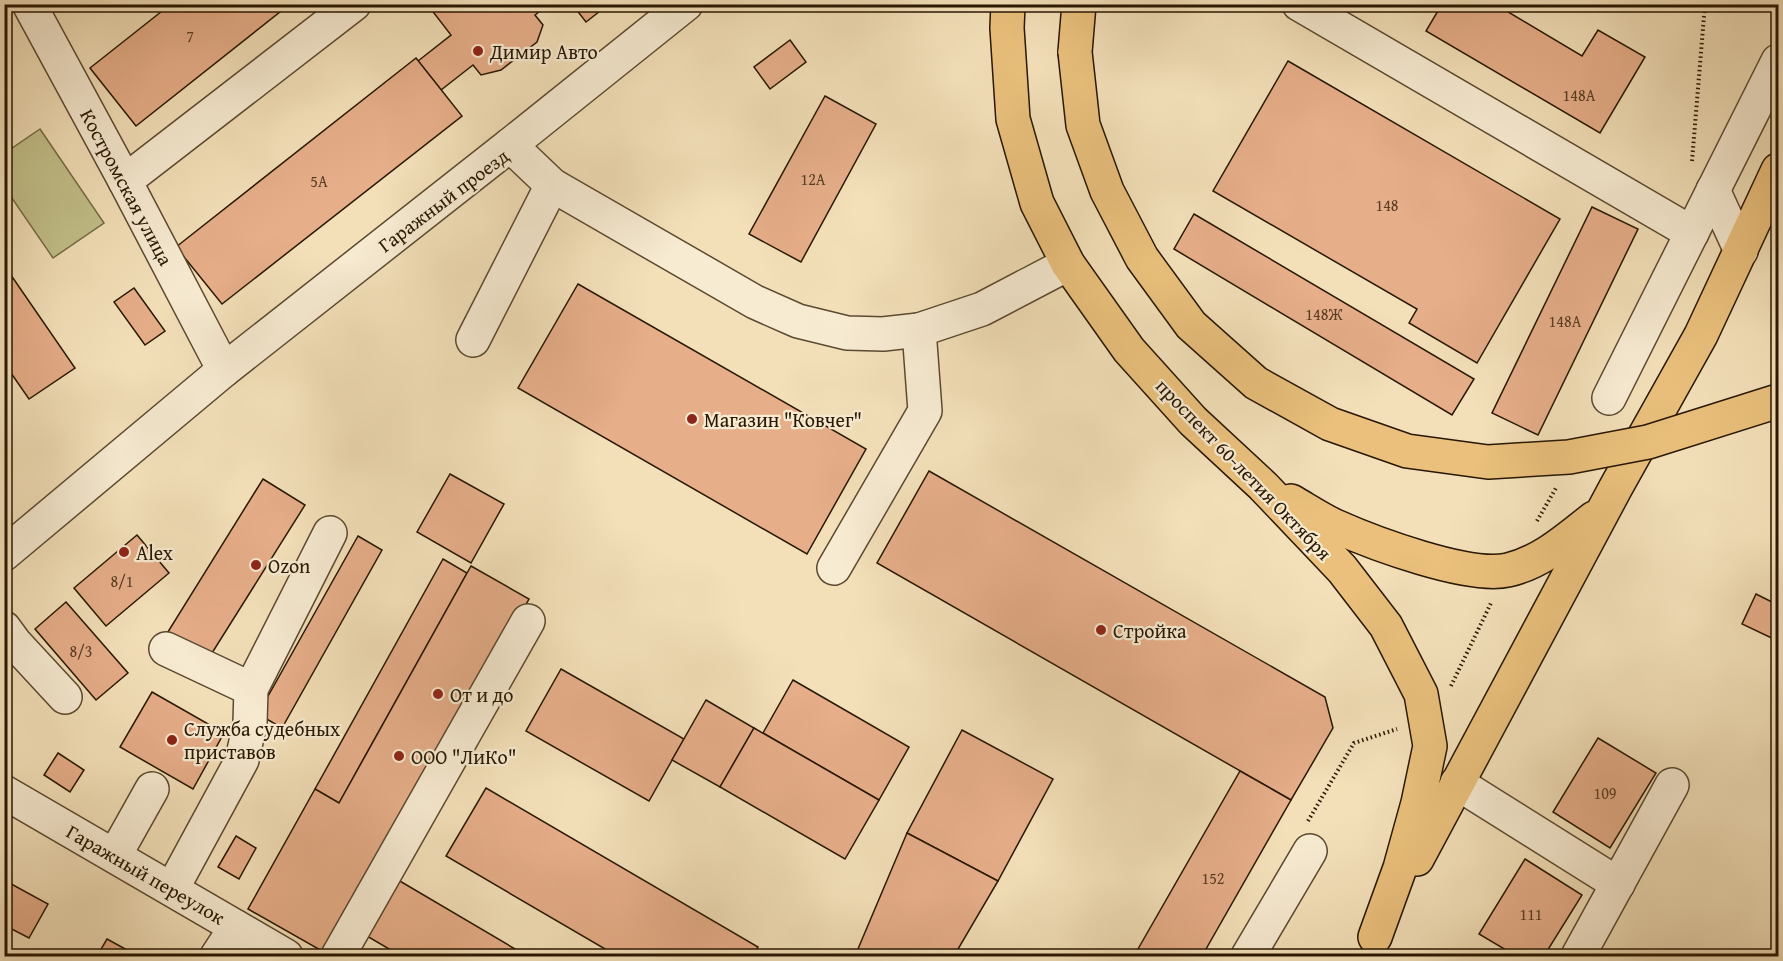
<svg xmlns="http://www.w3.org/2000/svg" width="1783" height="961" viewBox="0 0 1783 961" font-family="'Gentium Book Plus',serif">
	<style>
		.grass { fill: #c2c08a; stroke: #756c46; stroke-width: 1.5 }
		.building { fill: #e6ae89; stroke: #281702; stroke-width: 1.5 }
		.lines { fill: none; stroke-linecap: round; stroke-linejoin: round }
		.minor-casing { stroke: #5b4930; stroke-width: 36 }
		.highway-casing { stroke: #281702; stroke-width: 36 }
		.path { stroke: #281702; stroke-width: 4; stroke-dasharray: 1.5 3; stroke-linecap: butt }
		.minor { stroke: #f7ebd2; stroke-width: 33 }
		.highway { stroke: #eac07c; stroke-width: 33 }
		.highway-bridge-casing { stroke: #281702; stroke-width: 36; stroke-linecap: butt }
		.highway-bridge { stroke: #eac07c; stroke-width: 33 }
		.poi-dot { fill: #8f2418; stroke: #f7ebd2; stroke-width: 2 }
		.labels { text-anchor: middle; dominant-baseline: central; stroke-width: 4.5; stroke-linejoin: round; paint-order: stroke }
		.number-label { font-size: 16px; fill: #583d24 }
		.poi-label { font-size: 20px; fill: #281702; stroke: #f7ebd2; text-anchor: start }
		.street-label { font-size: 20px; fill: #281702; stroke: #f7ebd2 }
	</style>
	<rect width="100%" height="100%" fill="#f3e0b9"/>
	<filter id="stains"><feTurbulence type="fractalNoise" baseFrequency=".00333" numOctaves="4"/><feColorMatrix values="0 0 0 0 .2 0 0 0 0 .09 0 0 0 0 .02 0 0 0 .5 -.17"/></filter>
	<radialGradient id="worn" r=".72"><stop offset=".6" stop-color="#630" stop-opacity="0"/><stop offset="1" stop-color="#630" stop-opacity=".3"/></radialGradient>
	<path class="grass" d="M40,129L104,223L53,258L5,188V153Z"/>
	<g class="building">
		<path d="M171,4H290L136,126L90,68Z"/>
		<path d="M427,4H549L535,15L543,25L537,42L501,70L481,75L473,65L441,90L418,61L451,35Z"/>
		<path d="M572,4H609L586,22Z"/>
		<path d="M1442,4H1495L1582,56L1598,30L1645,57L1600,133L1426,31Z"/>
		<path d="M790,40L806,62L770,89L754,67Z"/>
		<path d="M416,58L462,116L222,304L176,247Z"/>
		<path d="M1288,61L1560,219L1477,363L1409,323L1417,309L1213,191Z"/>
		<path d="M825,96L876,124L801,262L749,234Z"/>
		<path d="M1592,207L1638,229L1538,435L1492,413Z"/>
		<path d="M1194,214L1474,379L1452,415L1174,249Z"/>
		<path d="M4,265L75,368L29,399L4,363Z"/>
		<path d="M578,284L866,449L807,554L518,388Z"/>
		<path d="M134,288L165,331L145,345L114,302Z"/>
		<path d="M929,471L1325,697L1333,728L1291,800L877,563Z"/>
		<path d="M450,474L504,504L471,563L417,532Z"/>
		<path d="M263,479L305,505L207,661L166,635Z"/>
		<path d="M137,535L169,573L106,626L74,588Z"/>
		<path d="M358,536L382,550L282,728L258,714Z"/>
		<path d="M443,559L467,573L339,803L315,789Z"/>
		<path d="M471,566L529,599L329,955L248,909L315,789L339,803Z"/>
		<path d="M1756,594L1778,605V641L1742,624Z"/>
		<path d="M66,602L128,673L96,700L35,629Z"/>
		<path d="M561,669L684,739L649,801L526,731Z"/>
		<path d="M793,680L909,747L879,800L763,733Z"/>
		<path d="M152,692L224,733L193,789L120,747Z"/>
		<path d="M706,700L754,728L720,787L672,760Z"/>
		<path d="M754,728L879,800L845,859L720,787Z"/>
		<path d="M962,730L1053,779L998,881L907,833Z"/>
		<path d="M1598,738L1656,773L1610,848L1553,812Z"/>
		<path d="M58,753L84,770L70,792L44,775Z"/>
		<path d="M1240,771L1291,800L1202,956H1134Z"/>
		<path d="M486,788L758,947L752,956H617L446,856Z"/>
		<path d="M907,833L998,881L954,956H855Z"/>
		<path d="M236,836L256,848L239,879L218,867Z"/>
		<path d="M1525,859L1582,895L1544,956H1516L1479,934Z"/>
		<path d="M393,877L527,956H401L360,932Z"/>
		<path d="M4,880L48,904L29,938L4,925Z"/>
		<path d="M107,939L138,956H97Z"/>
	</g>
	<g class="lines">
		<defs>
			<g id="minor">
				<path d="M29,4L125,181L224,370"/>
				<path d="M1299,4L1692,233"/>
				<path d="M510,145L686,4"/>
				<path d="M125,181L354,4"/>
				<path d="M1713,190L1741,251"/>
				<path d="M473,340L552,185"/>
				<path d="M1609,398L1778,61"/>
				<path d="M4,554L224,370L510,145L552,185L755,302L798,321L847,333L883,334L919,330L982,309L1068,264"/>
				<path d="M834,568L925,411L919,330"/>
				<path d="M4,628L15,643L65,697"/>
				<path d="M166,649L251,689"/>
				<path d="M1457,783L1618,884"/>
				<path d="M4,792L286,956"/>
				<path d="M115,855L152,789"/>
				<path d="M172,889L242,760L250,723L251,689L330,533"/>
				<path d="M217,956L236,927"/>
				<path d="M338,956L528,621"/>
				<path d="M1248,956L1310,851"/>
				<path d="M1578,956L1672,785"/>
			</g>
			<g id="highway">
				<path d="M1008,4L1007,28L1013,119L1037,203L1068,264L1129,350L1193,421L1263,486L1342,569L1386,626L1421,694L1430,746L1418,803L1400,868L1375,937"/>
				<path d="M1075,52L1079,4"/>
				<path d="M1291,501C1305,509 1320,519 1335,526C1373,543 1469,579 1508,570C1542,562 1567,539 1594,518"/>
				<path d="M1417,859L1616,487L1701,335L1778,170"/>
			</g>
		</defs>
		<use href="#minor" class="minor-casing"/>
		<use href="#highway" class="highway-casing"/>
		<g class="path">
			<path d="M1692,161L1705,4"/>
			<path d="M1537,521L1556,488"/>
			<path d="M1451,686L1492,601"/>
			<path d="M1308,821L1354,743L1397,729"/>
		</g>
		<use href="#minor" class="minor"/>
		<use href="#highway" class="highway"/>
		<defs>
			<path id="highway-bridge" d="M1075,52L1083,125L1107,191L1142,258L1191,325L1256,383L1330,424L1407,451L1488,462L1569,457L1648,442L1778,401"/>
		</defs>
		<use href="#highway-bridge" class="highway-bridge-casing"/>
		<use href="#highway-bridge" class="highway-bridge"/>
	</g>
	<g class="poi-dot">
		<circle cx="478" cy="51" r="6"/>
		<circle cx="692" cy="419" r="6"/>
		<circle cx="124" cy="552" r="6"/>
		<circle cx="256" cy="565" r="6"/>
		<circle cx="1101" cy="630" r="6"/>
		<circle cx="438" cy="694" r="6"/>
		<circle cx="172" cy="740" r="6"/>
		<circle cx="399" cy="756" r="6"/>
	</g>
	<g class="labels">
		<g class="number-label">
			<text x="190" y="36">7</text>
			<text x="1579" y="95">148А</text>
			<text x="813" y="179">12А</text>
			<text x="319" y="181">5А</text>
			<text x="1387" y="205">148</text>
			<text x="1324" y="314">148Ж</text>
			<text x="1565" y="321">148А</text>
			<text x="122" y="581">8/1</text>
			<text x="81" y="651">8/3</text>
			<text x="1605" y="793">109</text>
			<text x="1213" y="878">152</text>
			<text x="1531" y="914">111</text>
		</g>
		<g class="poi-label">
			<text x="490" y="51">Димир Авто</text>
			<text x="704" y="419">Магазин "Ковчег"</text>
			<text x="136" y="552">Alex</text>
			<text x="268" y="565">Ozon</text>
			<text x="1113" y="630">Стройка</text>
			<text x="450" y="694">От и до</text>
			<text x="184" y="728">Служба судебных<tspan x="184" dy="23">приставов</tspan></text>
			<text x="411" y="756">ООО "ЛиКо"</text>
		</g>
		<g class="street-label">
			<text transform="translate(127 187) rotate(62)">Костромская улица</text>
			<text transform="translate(443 200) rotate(-37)">Гаражный проезд</text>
			<text transform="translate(1244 469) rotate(46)">проспект 60-летия Октября</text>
			<text transform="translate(146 874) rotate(30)">Гаражный переулок</text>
		</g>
	</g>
	<rect width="1783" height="961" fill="none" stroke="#f3e0b9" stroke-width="24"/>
	<rect x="6" y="6" width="1771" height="949" fill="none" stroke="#281702" stroke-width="3"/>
	<rect x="12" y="12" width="1759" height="937" fill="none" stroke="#281702" stroke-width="1.5"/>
	<rect width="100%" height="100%" filter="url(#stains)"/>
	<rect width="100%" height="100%" fill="url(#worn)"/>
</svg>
